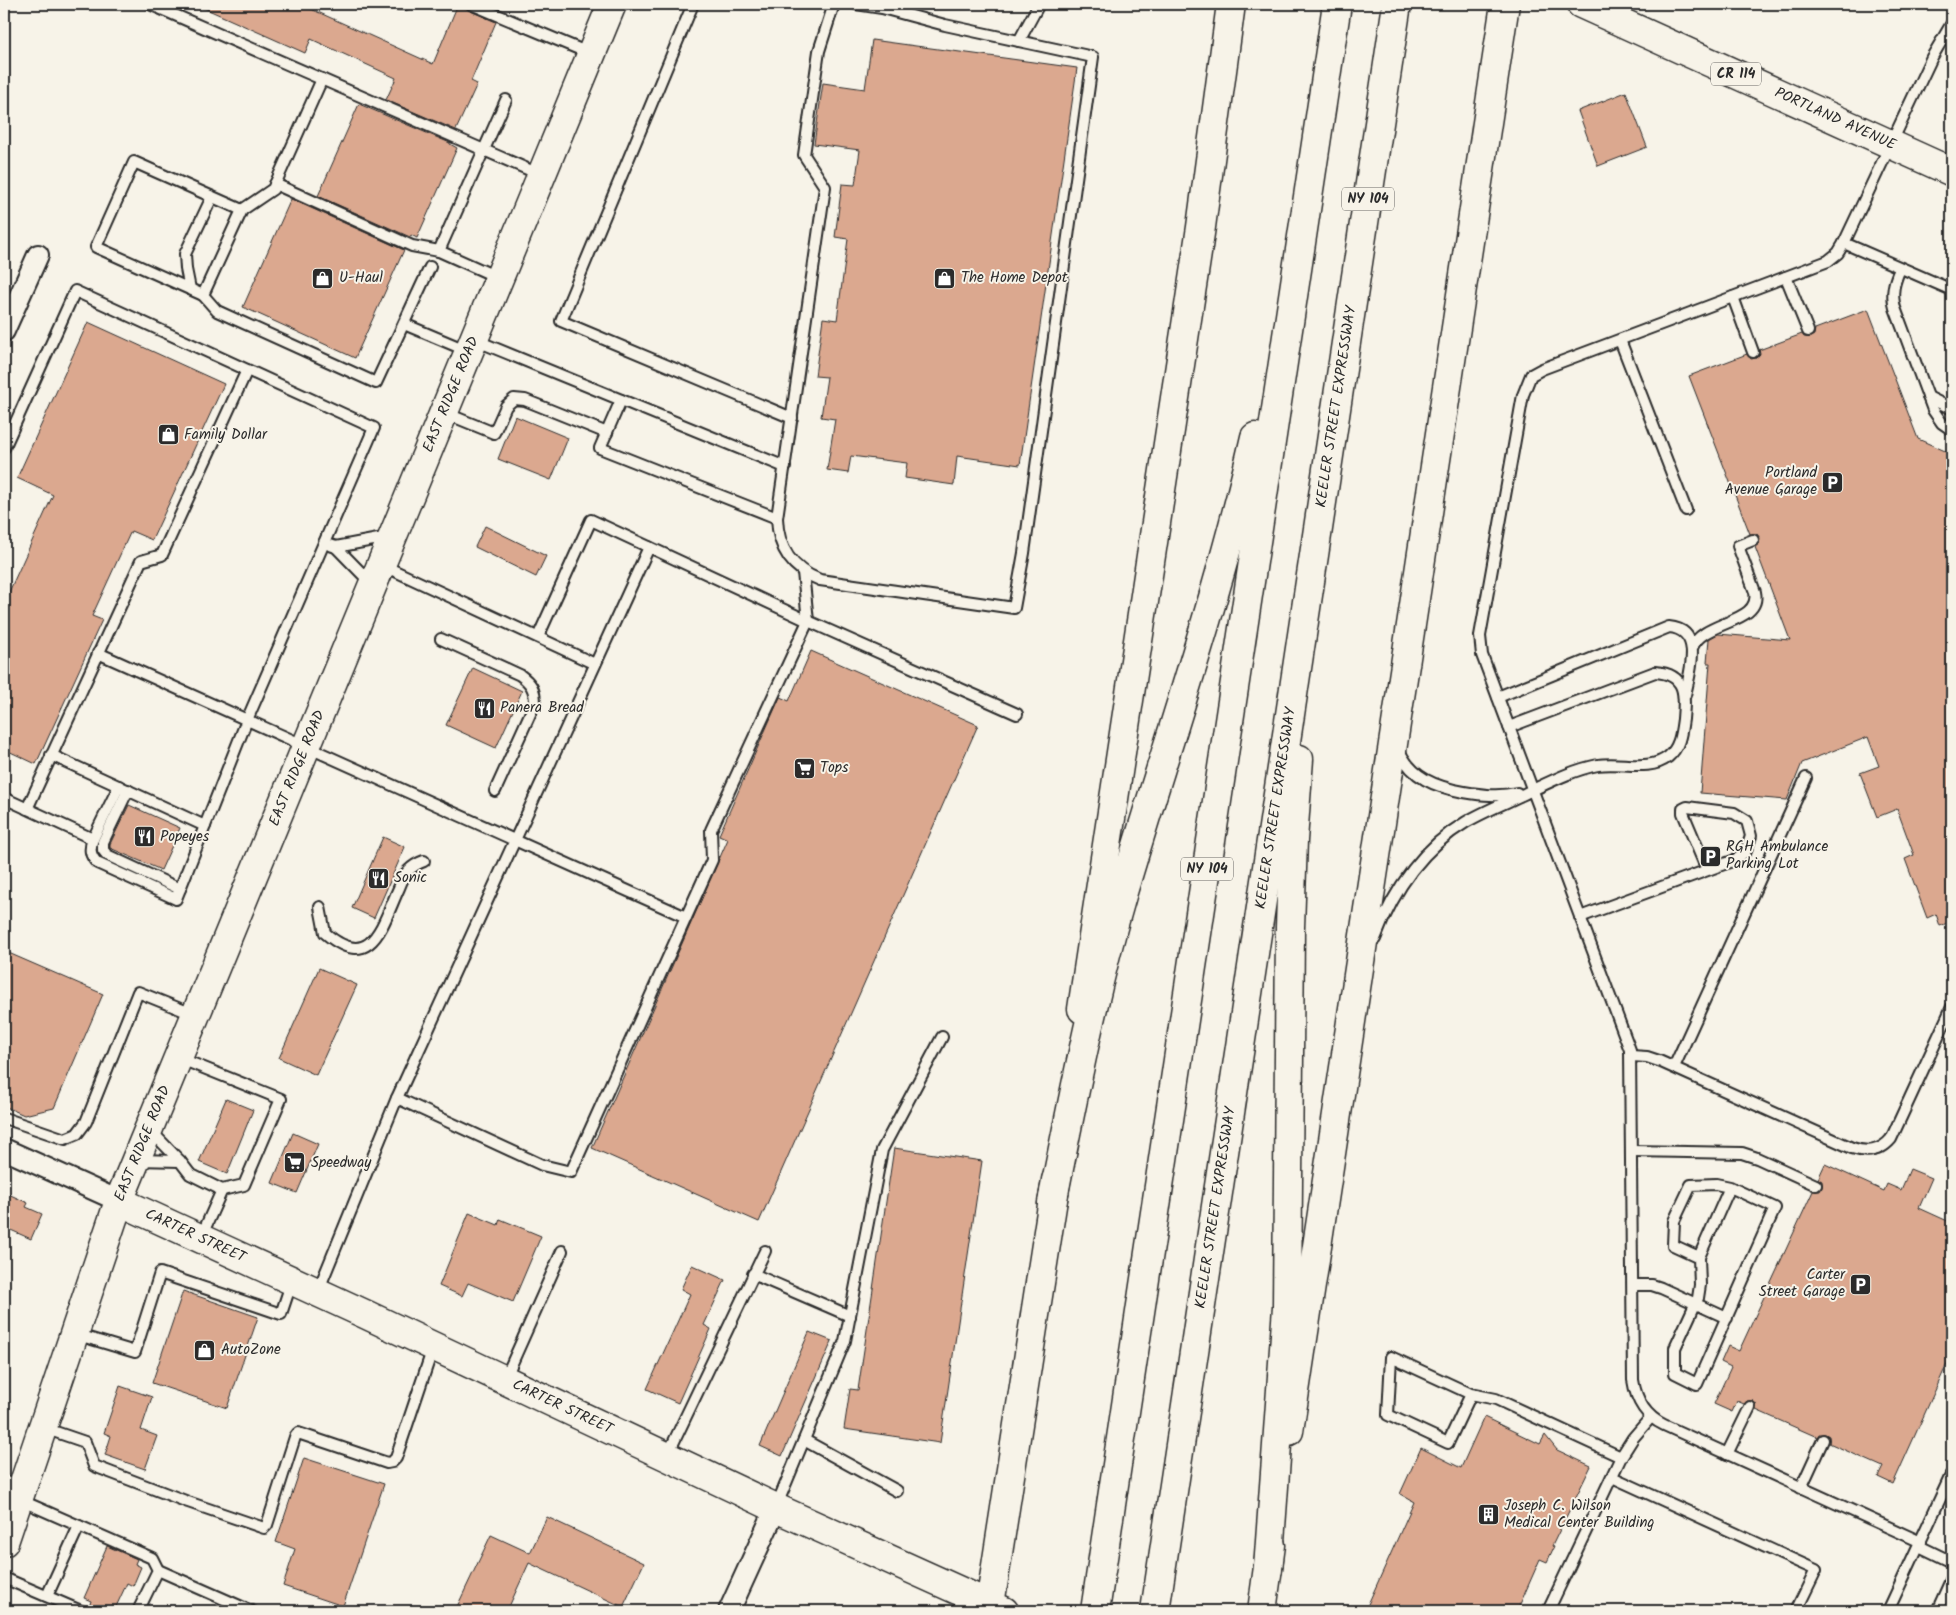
<svg xmlns="http://www.w3.org/2000/svg" width="1956" height="1615" viewBox="0 0 1956 1615" font-family="Kalam,sans-serif">
	<style>
		.building { fill: #dba88f; stroke: #2b2b2b }
		.lines { fill: none; stroke-linecap: round; stroke-linejoin: round }
		.service-casing { stroke: #2b2b2b; stroke-width: 14 }
		.minor-casing { stroke: #2b2b2b; stroke-width: 24 }
		.secondary-casing { stroke: #2b2b2b; stroke-width: 31 }
		.primary-casing { stroke: #2b2b2b; stroke-width: 31 }
		.motorway-casing { stroke: #2b2b2b; stroke-width: 31 }
		.service { stroke: #f7f3e8; stroke-width: 10 }
		.minor { stroke: #f7f3e8; stroke-width: 20 }
		.secondary { stroke: #f7f3e8; stroke-width: 28 }
		.primary { stroke: #f7f3e8; stroke-width: 28 }
		.motorway { stroke: #f7f3e8; stroke-width: 28 }
		.labels { text-anchor: middle; dominant-baseline: central; stroke-width: 4; stroke-linejoin: round; paint-order: stroke }
		.shield { fill: #f7f3e8; stroke: #686764; stroke-width: 1 }
		.shield-label { font-size: 14px; font-weight: bold; fill: #2b2b2b }
		.street-label { font-size: 15px; fill: #2b2b2b; stroke: #f7f3e8 }
		.poi-label { font-size: 15px; fill: #2b2b2b; stroke: #f7f3e8; text-anchor: start }
	</style>
	<rect width="100%" height="100%" fill="#f7f3e8"/>
	<filter id="ink" filterUnits="userSpaceOnUse"><feTurbulence type="fractalNoise" baseFrequency=".02" numOctaves="2"/><feDisplacementMap in="SourceGraphic" scale="10" xChannelSelector="R" yChannelSelector="G"/><feConvolveMatrix kernelMatrix="1 2 1 2 8 2 1 2 1" color-interpolation-filters="sRGB"/></filter>
	<g filter="url(#ink)">
		<g class="building">
			<path d="M195,4H300L433,64L458,4H464L468,10L496,22L471,81L477,84L456,130L386,100L396,78L311,39L305,53Z"/>
			<path d="M872,40L1077,68L1020,465L957,456L954,485L905,478L907,463L851,456L848,473L827,470L835,419L821,417L827,377L815,376L823,318L837,320L848,239L835,237L842,184L855,185L860,150L814,144L823,83L865,89Z"/>
			<path d="M1626,92L1647,147L1598,166L1578,111Z"/>
			<path d="M359,104L450,143V144L457,148L417,238L411,235L410,237L318,196Z"/>
			<path d="M291,199L404,250L355,358L243,307Z"/>
			<path d="M1868,309L1918,439L1952,454V921L1940,926L1936,914L1927,918L1905,859L1914,855L1897,809L1877,817L1860,773L1879,766L1868,737L1802,763L1787,800L1700,793L1710,663H1707L1709,639L1718,634L1790,640L1755,547L1759,544L1760,538L1757,534H1750L1689,376L1747,354L1751,359L1756,358L1760,354L1759,350L1802,334L1804,337H1810L1814,335L1815,329Z"/>
			<path d="M88,322L224,384L152,540L131,531L92,616L102,620L36,764L4,749V603L53,495L17,478Z"/>
			<path d="M515,416L568,438L551,480L498,459Z"/>
			<path d="M485,526L546,556L536,577L475,547Z"/>
			<path d="M811,651L978,725L759,1222L592,1148L728,839L719,835L780,697L789,701Z"/>
			<path d="M473,668L522,691L496,748L446,725Z"/>
			<path d="M129,805L180,828L161,870L110,848V844Z"/>
			<path d="M383,837L405,847L374,918L352,908Z"/>
			<path d="M4,951L103,994L54,1108L24,1115L4,1106Z"/>
			<path d="M319,968L357,985L316,1075L279,1058Z"/>
			<path d="M226,1099L253,1110L227,1174L199,1162Z"/>
			<path d="M293,1133L318,1144L297,1193L272,1183Z"/>
			<path d="M894,1148L982,1161L940,1443L844,1429L850,1389L858,1390Z"/>
			<path d="M1825,1164L1884,1191L1887,1184L1901,1190L1910,1169L1932,1178L1919,1208L1952,1223V1353L1893,1484L1878,1477L1883,1467L1829,1443V1436L1825,1434H1819L1817,1437L1756,1410V1404L1753,1401H1747L1744,1404L1737,1401L1732,1412L1714,1404L1731,1367L1721,1362L1728,1346L1739,1351L1813,1191H1820L1822,1187V1181L1818,1179Z"/>
			<path d="M4,1192L28,1203L26,1207L42,1214L31,1239L4,1227Z"/>
			<path d="M469,1213L498,1225L500,1219L541,1236L513,1302L468,1283L462,1296L439,1286Z"/>
			<path d="M692,1265L725,1280L704,1325L711,1329L678,1403L647,1389L690,1294L681,1289Z"/>
			<path d="M183,1291L258,1317L227,1408L152,1383Z"/>
			<path d="M809,1332L832,1341L782,1456L760,1446Z"/>
			<path d="M120,1386L152,1397L141,1430L157,1436L145,1469L105,1455L111,1436L104,1433Z"/>
			<path d="M1484,1417L1540,1444L1545,1435L1557,1450L1591,1466L1552,1546L1554,1547L1547,1562L1540,1559L1517,1611H1365L1414,1502L1400,1494L1421,1448L1461,1468Z"/>
			<path d="M304,1458L384,1484L343,1606L283,1586L295,1549L276,1542Z"/>
			<path d="M547,1517L644,1563L623,1607L529,1563L507,1611H455L491,1535L530,1553Z"/>
			<path d="M107,1546L137,1559L135,1564L141,1567L133,1586L127,1583L114,1611H97L89,1607L91,1601L84,1598Z"/>
		</g>
		<g class="lines">
			<defs>
				<g id="service">
					<path d="M399,4H405"/>
					<path d="M471,4L591,54"/>
					<path d="M693,4L561,321L792,418"/>
					<path d="M834,4L819,51L804,155L825,187L777,518C778,548 791,569 820,580L1014,608L1024,553L1093,57L945,25L882,8L856,4"/>
					<path d="M152,5L541,175"/>
					<path d="M1019,41L1039,4"/>
					<path d="M322,79L273,189L242,210L203,295L217,311L376,383L430,267"/>
					<path d="M275,184L412,246L439,251L499,278"/>
					<path d="M1844,243L1952,290"/>
					<path d="M439,251L506,100"/>
					<path d="M1900,269C1894,282 1891,293 1895,308L1933,410L1942,423L1952,430"/>
					<path d="M1786,277L1808,331"/>
					<path d="M190,289L186,269L185,254L212,197"/>
					<path d="M203,295L96,247L134,162L242,210"/>
					<path d="M1733,297L1753,352"/>
					<path d="M404,324L468,351"/>
					<path d="M475,340L785,467"/>
					<path d="M1620,340L1686,510"/>
					<path d="M1928,397L1952,409"/>
					<path d="M621,400L600,448L777,518"/>
					<path d="M445,413L494,433L506,406L514,399L525,400L607,433"/>
					<path d="M4,448L75,291L374,428L247,720L176,899L97,863C90,855 89,849 93,839L119,786"/>
					<path d="M324,543L336,547L372,584"/>
					<path d="M336,547L389,537"/>
					<path d="M382,565L595,664"/>
					<path d="M538,637L591,520L808,621L1017,714"/>
					<path d="M441,639L520,675C531,683 535,689 535,703L495,791"/>
					<path d="M1692,648C1702,620 1762,624 1755,592L1738,546L1753,540"/>
					<path d="M98,653L686,917"/>
					<path d="M1498,697L1669,627C1704,630 1690,672 1685,695"/>
					<path d="M1399,750C1411,778 1436,787 1464,792C1482,795 1499,797 1517,793"/>
					<path d="M51,755L205,826"/>
					<path d="M128,790L103,842V850L107,855L180,889"/>
					<path d="M4,798L93,839"/>
					<path d="M27,809L141,561L162,555L247,370"/>
					<path d="M320,907L325,933C372,973 382,925 399,888C401,883 404,875 408,871C413,866 418,863 424,861"/>
					<path d="M1580,917L1735,860L1746,851L1751,836L1747,821L1734,813L1687,807L1683,809V813L1707,870"/>
					<path d="M1375,939C1393,891 1421,849 1466,822C1485,811 1505,803 1524,794C1548,783 1572,770 1598,765C1620,761 1649,772 1668,757C1680,747 1681,733 1683,719C1685,696 1687,674 1655,672L1509,727"/>
					<path d="M1631,1056L1647,1057L1659,1061L1852,1148C1867,1153 1880,1152 1891,1139L1952,1007"/>
					<path d="M1674,1067L1806,778"/>
					<path d="M397,1098L542,1165L571,1172L712,860L711,830L808,621L803,572"/>
					<path d="M4,1118L65,1139L77,1134L86,1122L138,992L195,1015"/>
					<path d="M151,1131L180,1161L190,1174L222,1190L244,1185L281,1099L179,1058"/>
					<path d="M1632,1151L1742,1153L1757,1158L1816,1185"/>
					<path d="M137,1160L180,1161"/>
					<path d="M201,1237L222,1190"/>
					<path d="M1699,1257L1673,1245L1674,1221L1691,1185L1716,1184L1730,1187L1775,1208L1697,1384L1675,1373V1348L1698,1298L1700,1285L1699,1257L1730,1187"/>
					<path d="M753,1274L850,1316"/>
					<path d="M1633,1285H1652L1661,1288L1727,1318"/>
					<path d="M318,1291L397,1098L649,547"/>
					<path d="M75,1334L135,1352L160,1273L281,1314L292,1281"/>
					<path d="M505,1379L562,1251"/>
					<path d="M1471,1394L1448,1443L1388,1415L1391,1357L1471,1394L1496,1399L1621,1457"/>
					<path d="M44,1428L85,1442L94,1466L188,1502L264,1528L267,1525L295,1437L298,1433L387,1463L392,1462L396,1458L433,1348"/>
					<path d="M804,1440L897,1491"/>
					<path d="M1727,1454L1750,1407"/>
					<path d="M667,1456L765,1251"/>
					<path d="M1612,1477L1816,1570L1796,1611"/>
					<path d="M4,1481L21,1489"/>
					<path d="M1801,1488L1823,1440"/>
					<path d="M20,1500L152,1558L158,1570L138,1611"/>
					<path d="M776,1507L845,1341L882,1150L942,1037"/>
					<path d="M1921,1542L1664,1425C1645,1416 1636,1400 1633,1380L1630,1050L1482,655L1480,636L1523,395L1531,375L1542,369L1828,261L1838,253L1844,243L1932,57L1952,23"/>
					<path d="M1919,1546L1952,1562"/>
					<path d="M158,1570L251,1611"/>
					<path d="M4,1578L81,1611"/>
					<path d="M47,1596L79,1526"/>
					<path d="M1548,1611L1621,1457L1633,1438L1651,1417"/>
					<path d="M1888,1611L1952,1473"/>
					<path d="M1937,1611L1952,1578"/>
				</g>
				<g id="minor">
					<path d="M4,331L38,255"/>
					<path d="M4,1149L119,1201"/>
					<path d="M729,1611L776,1508"/>
				</g>
				<g id="secondary">
					<path id="s1" d="M119,1201L367,1315L776,1508L1004,1611"/>
					<path id="s2" d="M4,1542L119,1201L612,4"/>
				</g>
				<g id="primary">
					<path id="s3" d="M1581,4L1952,172"/>
					<path d="M1082,1009L1201,227L1231,4"/>
					<path d="M1289,1431L1505,4"/>
					<path d="M989,1611L1056,1180"/>
					<path d="M1262,1611L1271,1545"/>
				</g>
				<g id="motorway">
					<path d="M1052,1203C1073,1099 1093,994 1123,892C1168,740 1220,591 1255,437"/>
					<path d="M1268,1569L1287,1307L1290,927L1293,840L1299,759"/>
					<path d="M1095,1611L1337,4"/>
					<path id="s4" d="M1155,1611L1397,4"/>
				</g>
			</defs>
			<use href="#service" class="service-casing"/>
			<use href="#minor" class="minor-casing"/>
			<use href="#secondary" class="secondary-casing"/>
			<use href="#primary" class="primary-casing"/>
			<use href="#motorway" class="motorway-casing"/>
			<use href="#service" class="service"/>
			<use href="#minor" class="minor"/>
			<use href="#secondary" class="secondary"/>
			<use href="#primary" class="primary"/>
			<use href="#motorway" class="motorway"/>
		</g>
	</g>
	<defs>
		<symbol id="shop-square" viewBox="-11 -11 22 22"><rect x="-9" y="-9" width="18" height="18" rx="4" fill="#2b2b2b" stroke="#f7f3e8"/><path d="M-5-2.5h2.3a2.7 3.5 0 0 1 5.4 0H5L5.5 6h-11ZM-1.5-2.5h3a1.5 2.3 0 0 0-3 0Z" fill="#fff"/></symbol>
		<symbol id="parking-square" viewBox="-11 -11 22 22"><rect x="-9" y="-9" width="18" height="18" rx="4" fill="#2b2b2b" stroke="#f7f3e8"/><path d="M-3.5-5.5H1a3.5 3.5 0 0 1 0 7H-1V5.5H-3.5ZM-1-3.4V-.6H.8a1.4 1.4 0 0 0 0-2.8Z" fill="#fff"/></symbol>
		<symbol id="restaurant-square" viewBox="-11 -11 22 22"><rect x="-9" y="-9" width="18" height="18" rx="4" fill="#2b2b2b" stroke="#f7f3e8"/><path d="M-5-6h1v4h1v-4h1v4h1v-4h1v5L-1.5 .5V6h-2V.5L-5-1ZM5-6V6H3V1.5H1.5Q1.5-4 5-6Z" fill="#fff"/></symbol>
		<symbol id="supermarket-square" viewBox="-11 -11 22 22"><rect x="-9" y="-9" width="18" height="18" rx="4" fill="#2b2b2b" stroke="#f7f3e8"/><path d="M-6-5.5h2.5l.6 2H6L4.5 2H-2.5L-4.4-4H-6ZM-1.5 3.2a1.3 1.3 0 1 0 .1 0ZM3 3.2a1.3 1.3 0 1 0 .1 0Z" fill="#fff"/></symbol>
		<symbol id="building-square" viewBox="-11 -11 22 22"><rect x="-9" y="-9" width="18" height="18" rx="4" fill="#2b2b2b" stroke="#f7f3e8"/><path d="M-4-6H4V6H1V3H-1V6H-4ZM-2.5-4.3h1.7v1.8h-1.7ZM.8-4.3h1.7v1.8H.8ZM-2.5-1h1.7V.8h-1.7ZM.8-1h1.7V.8H.8Z" fill="#fff"/></symbol>
	</defs>
	<g fill-rule="evenodd">
		<use href="#shop-square" x="310" y="266" width="25" height="25"/>
		<use href="#shop-square" x="932" y="266" width="25" height="25"/>
		<use href="#shop-square" x="156" y="422" width="25" height="25"/>
		<use href="#parking-square" x="1820" y="470" width="25" height="25"/>
		<use href="#restaurant-square" x="472" y="696" width="25" height="25"/>
		<use href="#supermarket-square" x="792" y="756" width="25" height="25"/>
		<use href="#restaurant-square" x="132" y="824" width="25" height="25"/>
		<use href="#parking-square" x="1698" y="844" width="25" height="25"/>
		<use href="#restaurant-square" x="366" y="866" width="25" height="25"/>
		<use href="#supermarket-square" x="282" y="1150" width="25" height="25"/>
		<use href="#parking-square" x="1848" y="1272" width="25" height="25"/>
		<use href="#shop-square" x="192" y="1338" width="25" height="25"/>
		<use href="#building-square" x="1476" y="1502" width="25" height="25"/>
	</g>
	<g class="labels">
		<g class="shield">
			<rect x="1711" y="62.5" width="50" height="23" rx="4"/>
			<rect x="1342" y="187.5" width="52" height="23" rx="4"/>
			<rect x="1181" y="857.5" width="52" height="23" rx="4"/>
		</g>
		<g class="shield-label">
			<text x="1736" y="74">CR 114</text>
			<text x="1368" y="199">NY 104</text>
			<text x="1207" y="869">NY 104</text>
		</g>
		<g class="street-label">
			<text stroke="none"><textPath href="#s3" startOffset="279">PORTLAND AVENUE</textPath></text>
			<text stroke="none"><textPath href="#s2" startOffset="1232">EAST RIDGE ROAD</textPath></text>
			<text stroke="none"><textPath href="#s4" startOffset="1218">KEELER STREET EXPRESSWAY</textPath></text>
			<text stroke="none"><textPath href="#s2" startOffset="828">EAST RIDGE ROAD</textPath></text>
			<text stroke="none"><textPath href="#s4" startOffset="812">KEELER STREET EXPRESSWAY</textPath></text>
			<text stroke="none"><textPath href="#s2" startOffset="422">EAST RIDGE ROAD</textPath></text>
			<text stroke="none"><textPath href="#s4" startOffset="408">KEELER STREET EXPRESSWAY</textPath></text>
			<text stroke="none"><textPath href="#s1" startOffset="84">CARTER STREET</textPath></text>
			<text stroke="none"><textPath href="#s1" startOffset="489">CARTER STREET</textPath></text>
		</g>
		<g class="poi-label">
			<text x="339" y="278">U-Haul</text>
			<text x="961" y="278">The Home Depot</text>
			<text x="184" y="435">Family Dollar</text>
			<text x="1817" y="473" text-anchor="end">Portland<tspan x="1817" dy="17">Avenue Garage</tspan></text>
			<text x="500" y="708">Panera Bread</text>
			<text x="820" y="768">Tops</text>
			<text x="160" y="837">Popeyes</text>
			<text x="1726" y="847">RGH Ambulance<tspan x="1726" dy="17">Parking Lot</tspan></text>
			<text x="394" y="878">Sonic</text>
			<text x="311" y="1163">Speedway</text>
			<text x="1845" y="1275" text-anchor="end">Carter<tspan x="1845" dy="17">Street Garage</tspan></text>
			<text x="221" y="1350">AutoZone</text>
			<text x="1504" y="1506">Joseph C. Wilson<tspan x="1504" dy="17">Medical Center Building</tspan></text>
		</g>
	</g>
	<rect width="1956" height="1615" fill="none" stroke="#f7f3e8" stroke-width="20"/>
	<rect x="10" y="10" width="1936" height="1595" fill="none" stroke="#2b2b2b" stroke-width="2" filter="url(#ink)"/>
</svg>
